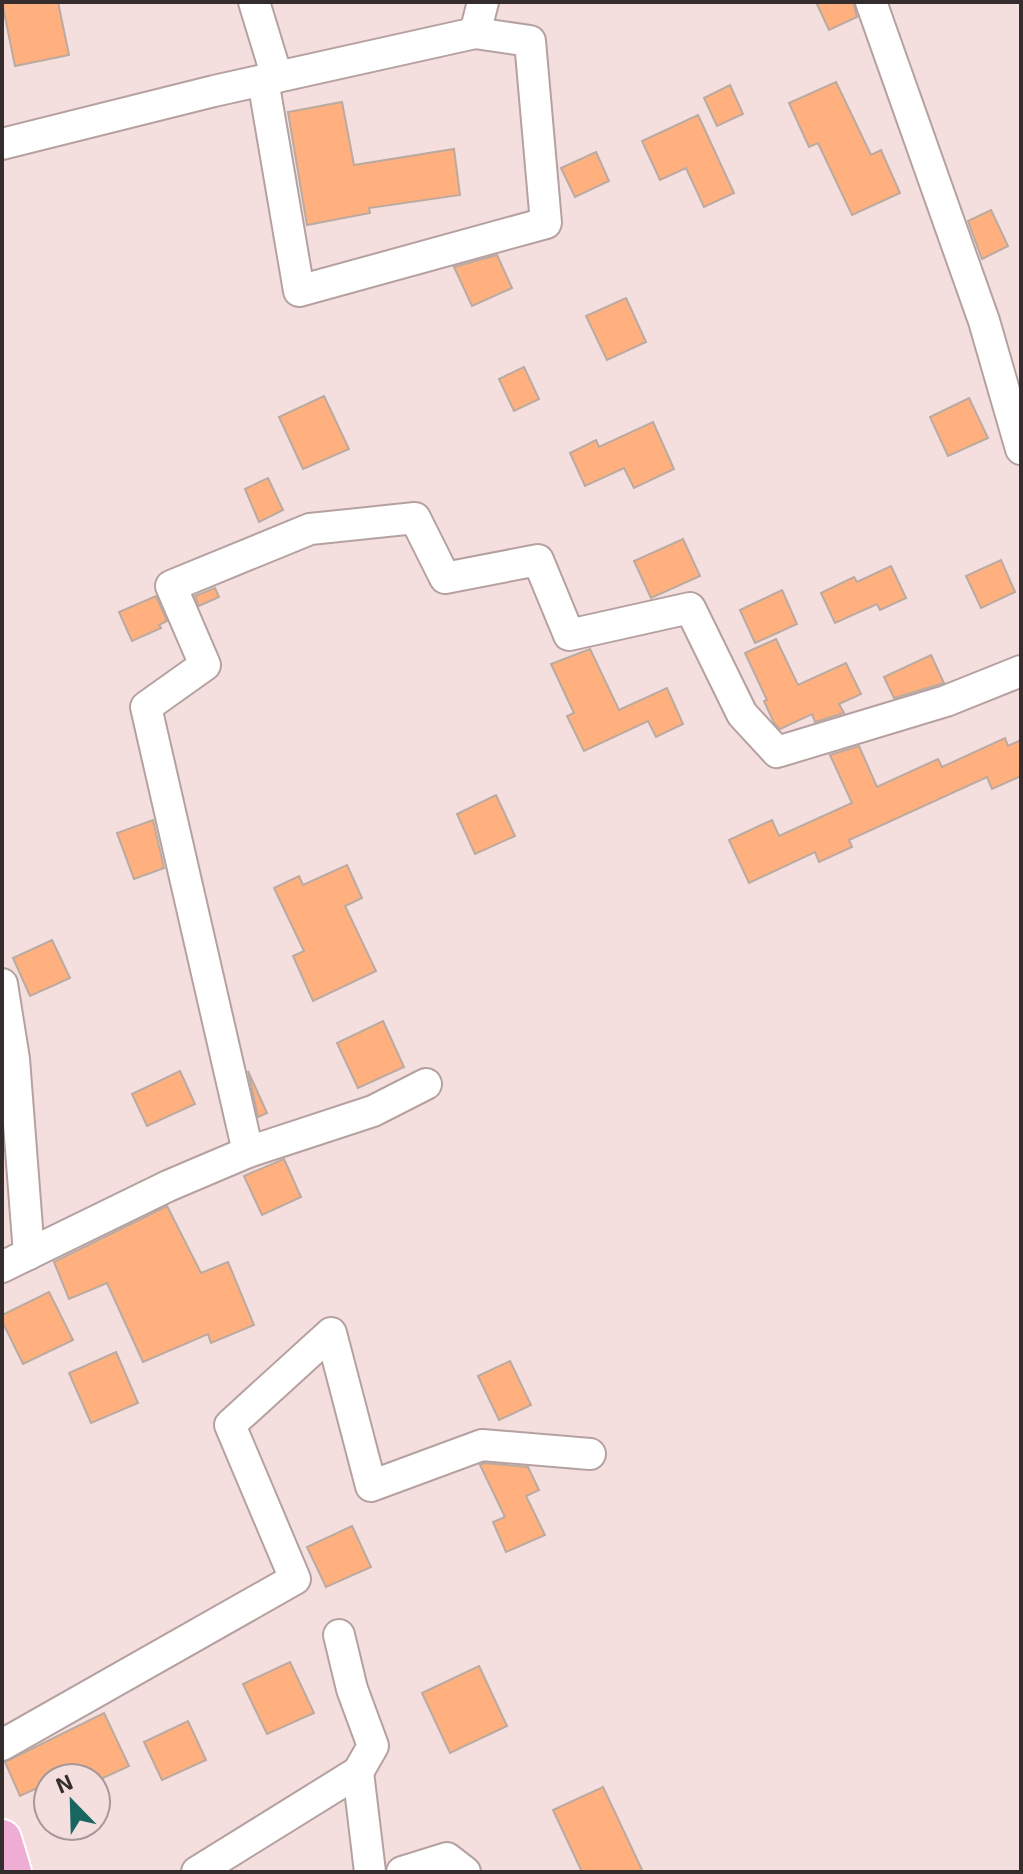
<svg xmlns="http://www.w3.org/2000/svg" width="1023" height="1874" viewBox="0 0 1023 1874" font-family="'Exo 2',sans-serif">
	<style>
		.building { fill: #ffb07e; stroke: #baaaa0; stroke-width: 2 }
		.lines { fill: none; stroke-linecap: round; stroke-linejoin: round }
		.minor-casing { stroke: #b5a1a0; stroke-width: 34 }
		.major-casing { stroke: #fff; stroke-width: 42 }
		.minor { stroke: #fff; stroke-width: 30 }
		.major { stroke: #efadd4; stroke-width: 38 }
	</style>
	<rect width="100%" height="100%" fill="#f4dede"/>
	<g class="building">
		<path d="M2,2H58L69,55L15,66Z"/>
		<path d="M816,2H853L857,17L829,30Z"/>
		<path d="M836,82L871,155L881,150L900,193L852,215L818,143L809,147L789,103Z"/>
		<path d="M730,85L743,114L717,126L704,98Z"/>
		<path d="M342,102L354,165L454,149L460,195L369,208L370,213L307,225L288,112Z"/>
		<path d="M698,115L734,193L704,207L686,168L660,180L642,141Z"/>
		<path d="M596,152L609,181L575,197L561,168Z"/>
		<path d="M991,210L1008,246L982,259L968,221Z"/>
		<path d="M497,255L512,288L472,306L454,267Z"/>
		<path d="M626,298L646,342L607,360L586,316Z"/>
		<path d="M524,367L539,399L514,411L499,379Z"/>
		<path d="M324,396L349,449L303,469L279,417Z"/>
		<path d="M969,398L988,438L948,456L930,417Z"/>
		<path d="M653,422L674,469L634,488L624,468L585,486L570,453L596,440L599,447Z"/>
		<path d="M268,478L283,510L259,522L245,489Z"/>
		<path d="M683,539L700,576L651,598L634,561Z"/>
		<path d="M1001,560L1015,592L981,608L966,576Z"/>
		<path d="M891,566L906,598L880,610L877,604L835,623L821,593L854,577L857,582Z"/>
		<path d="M215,588L219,597L199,606L195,596Z"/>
		<path d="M782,590L797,624L755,643L740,610Z"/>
		<path d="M156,596L167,621L159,625L161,628L132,641L119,612Z"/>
		<path d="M776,639L798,685L846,663L861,694L839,704L844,713L815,722L812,714L780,729L774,723L764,701L767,700L745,653Z"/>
		<path d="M590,649L619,710L667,688L683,724L656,737L648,721L584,751L567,716L574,713L551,664Z"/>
		<path d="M931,655L944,683L894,698L884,677Z"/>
		<path d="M1005,738L1008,746L1021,740V776L992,789L987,777L849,840L852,847L819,862L815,852L749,883L729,840L772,820L779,836L852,803L830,755L859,746L877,787L938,759L942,767Z"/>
		<path d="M496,795L515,836L475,854L457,814Z"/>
		<path d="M153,820L164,868L134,879L117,833Z"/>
		<path d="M347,865L362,898L345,906L376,971L313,1001L293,956L304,951L274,888L299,876L303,885Z"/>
		<path d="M52,940L70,978L30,996L13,958Z"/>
		<path d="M383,1021L404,1067L358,1088L337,1043Z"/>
		<path d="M180,1071L195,1104L147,1126L132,1094Z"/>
		<path d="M248,1071L267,1113L258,1117Z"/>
		<path d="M284,1159L301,1197L262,1215L244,1176Z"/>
		<path d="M167,1206L201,1273L228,1262L254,1325L211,1343L208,1334L143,1362L107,1283L69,1299L54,1262Z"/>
		<path d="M49,1292L73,1340L23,1364L2,1321V1315Z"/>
		<path d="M116,1352L138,1403L91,1423L69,1373Z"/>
		<path d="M510,1361L531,1405L499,1420L478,1376Z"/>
		<path d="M484,1463L528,1467L539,1490L526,1496L545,1535L506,1552L493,1522L505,1517L480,1465Z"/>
		<path d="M352,1526L371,1567L326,1587L307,1547Z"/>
		<path d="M290,1662L314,1713L267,1734L243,1684Z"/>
		<path d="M479,1666L507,1726L450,1753L422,1693Z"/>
		<path d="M104,1713L129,1766L103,1778H48V1783L20,1796L5,1762Z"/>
		<path d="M188,1721L206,1760L162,1780L144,1742Z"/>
		<path d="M603,1787L643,1872H582L553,1810Z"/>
	</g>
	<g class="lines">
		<defs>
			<g id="minor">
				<path d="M254,2L277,77"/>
				<path d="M871,2L984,321L1021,449"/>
				<path d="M263,80L299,291L546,223L530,41L475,33"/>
				<path d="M2,144L214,91L475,33L483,2"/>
				<path d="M2,984L14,1059L29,1254"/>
				<path d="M248,1152L146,707L205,665L171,586L310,529L415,518L445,578L538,560L569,635L690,608L742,714L777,752L946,701L1021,671"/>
				<path d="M2,1267L168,1186L248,1152L373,1111L426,1084"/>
				<path d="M2,1745L295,1579L230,1425L331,1333L371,1486L482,1445L590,1454"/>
				<path d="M358,1772L370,1872"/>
				<path d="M197,1872L358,1772L373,1746L352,1689L339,1635"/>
				<path d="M402,1872L447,1858L465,1872"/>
			</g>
			<path id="major" d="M2,1839L12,1872"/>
		</defs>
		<use href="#minor" class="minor-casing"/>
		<use href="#major" class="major-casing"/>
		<use href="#minor" class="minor"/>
		<use href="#major" class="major"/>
	</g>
	<rect width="1023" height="1874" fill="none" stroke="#352d2d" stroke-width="8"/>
	<g transform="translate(72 1802) rotate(337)"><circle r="38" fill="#f4dede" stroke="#a89797" stroke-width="2"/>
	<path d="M0-6L14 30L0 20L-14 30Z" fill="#196661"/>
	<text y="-12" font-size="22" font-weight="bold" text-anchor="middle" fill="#352d2d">N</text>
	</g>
</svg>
